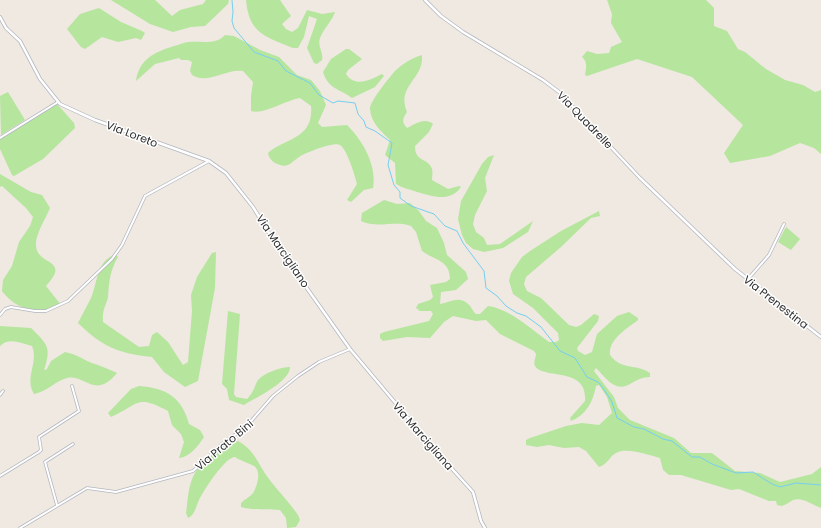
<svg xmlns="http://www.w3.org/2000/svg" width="821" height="528" viewBox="0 0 821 528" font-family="Poppins,sans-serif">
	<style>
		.green { fill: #b6e59e }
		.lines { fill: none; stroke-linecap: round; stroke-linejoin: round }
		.stream { stroke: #75cff0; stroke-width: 1 }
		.minor-casing { stroke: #b4b7c1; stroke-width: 3.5 }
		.tertiary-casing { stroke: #b4b7c1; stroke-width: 4 }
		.minor { stroke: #fff; stroke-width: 2 }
		.tertiary { stroke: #fff; stroke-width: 2.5 }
		.labels { text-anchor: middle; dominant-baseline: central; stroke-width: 3; stroke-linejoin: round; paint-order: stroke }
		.street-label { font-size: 11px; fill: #2e2e2e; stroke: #fff }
	</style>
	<rect width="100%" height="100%" fill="#efe9e1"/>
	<g class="green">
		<path d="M111,0H155L172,16L180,10L203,4L206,0H229L228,4L205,26L191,27L173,32L150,24Z"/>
		<path d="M246,0H280L291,16L282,24L286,29L292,32L298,28L307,10L322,14L335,12C332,21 324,28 320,38C317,46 324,53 322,60L317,64L314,63L307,48L317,19L309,16L304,37L298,48H293C266,37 249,34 246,0Z"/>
		<path d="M607,0H706L714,8V26L727,31L738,49L745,52L766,69L785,80L803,85L815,92L821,90V154L814,148L800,143L770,156L730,163L724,153L743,125L692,77L637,59L587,76L585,75C586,68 588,62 582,57L587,51L597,54L609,53L611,47L622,42L611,23L612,14Z"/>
		<path d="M99,8L121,22L142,31L145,33L141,40L136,38L118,42L102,37L85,49L81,47L67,29L80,14Z"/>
		<path d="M225,35L234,36L260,50L279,57L297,75L311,80L320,91L326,105L318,123L322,127L347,125C363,141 377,165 373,188L364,190L351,202L347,200L357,184C355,176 347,149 340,145C334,141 305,153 299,157C289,164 288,169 275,163C271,160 269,158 268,153C284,138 314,140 311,106L300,98C286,100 264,115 251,111V96L253,82L243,71C226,68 208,85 192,75L190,71L192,62L188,60H181L179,58L155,64L136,81C139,59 155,52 174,46C179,45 184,42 189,42C202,41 216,45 225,35Z"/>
		<path d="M346,49H349L362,59L348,70L346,74C355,88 370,80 382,74L384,76L375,87L352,98C339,88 329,90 323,72L331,59Z"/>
		<path d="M422,55C424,80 396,85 407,112C403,118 401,122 407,128C415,124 425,117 433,124L429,132L415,146C415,163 428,157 432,169C433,172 432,177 432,180L448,189L459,186L461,187C450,203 432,196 417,192C409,189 402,188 396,184L395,163L385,155L390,140C381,131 371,123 370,109C370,101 389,78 395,71C402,64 412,58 422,55Z"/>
		<path d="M8,92L25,120L1,135L0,96Z"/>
		<path d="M57,104L74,123L75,128L43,159L14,176L12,175L0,149V139Z"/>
		<path d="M494,155L485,178L487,191L475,215L473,224L476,232L484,238L487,245L500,244L533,221L528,232L503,248L484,252L473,249L466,243L462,235L458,219L461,201L482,164L488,157Z"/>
		<path d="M0,174L31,192L42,195L50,208C46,218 35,235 36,245C36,266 72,258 46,286L61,305C39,316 16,310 2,291L3,280L12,266L19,242L30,226L33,217L26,208L2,186L0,187Z"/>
		<path d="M384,200L397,204L410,203L419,211L426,221L437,228L444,243L447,255L466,272L468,279L456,290L441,292L440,304C449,303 459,295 468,304C472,307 472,311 476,314H480L488,306C510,309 531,329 549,342H556L559,340L558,333L533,308L513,294L509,281L511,273L522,257L530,251L561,231L599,211L600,216L591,218L561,247L526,277L524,284L527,291L541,298L569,325L576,327L581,325L594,314L599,316L598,321L577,348L578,351L585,355L592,352L597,334L617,316L629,312L638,318V320C628,328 608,339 610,355C622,371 635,363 650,373V377C642,377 637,380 630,384C615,393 605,377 596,368L594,371L614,397L618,408L630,420L674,438L691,453H712L735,471L760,473L780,482L812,474L821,467V508C812,505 803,497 793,500C789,502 786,505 781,506L777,505L776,501H769L739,489L731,490L681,475H669L663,470L660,458C648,455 627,447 616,453C609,457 609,463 599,467L586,451L579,447L564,448L549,445L537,447L526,445V440L530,438L566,426L582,423L599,425L612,413L607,397L599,385L596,386C593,402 586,415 571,421L570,418L585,401C588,366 544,380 535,366C533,363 536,357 536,354L534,351L500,334L486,320L476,321L453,316L444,322L430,338L407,337L383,341L380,338V334L384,332L429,321L433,314L431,311H420L416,308L418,304L430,300L433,297L430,285L446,282L450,279C450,260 434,260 422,251L416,232L411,226C396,220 377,229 361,221L362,213Z"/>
		<path d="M786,227L800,239L791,250L778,242Z"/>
		<path d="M216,252L215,288L198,381L185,387L164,372L152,357C117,353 103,347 78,323C82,315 87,306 91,298C98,282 96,261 116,254L118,257C110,270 109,282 108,297C106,307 102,308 103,322L139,347L149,346L152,335L157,332L168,342L183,365L188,362L192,311L191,295L197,277L212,253Z"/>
		<path d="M228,311L240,314L234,394L236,397L247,399C254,392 254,387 258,380C264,373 281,367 290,367C290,382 255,398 244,405L229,400L227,389L222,384Z"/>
		<path d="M0,326L31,328C47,344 52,347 44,370L47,369L51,361L65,352C76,354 82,359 92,363C101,366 109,369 117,373C95,400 85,374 67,378C55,381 47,392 34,394C24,377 39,363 32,346C21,343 9,337 0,346Z"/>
		<path d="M139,386C166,388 182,397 189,424L200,430L204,437C198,446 190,457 179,458L184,442L181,434L172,425L168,411C136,394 140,404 111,417L108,413L131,389Z"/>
		<path d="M235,440C254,447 258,465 269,479C278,491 289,502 298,515L300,520L296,527L287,528L286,518L280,510C266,508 255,511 241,507V503C245,499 250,497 253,493C257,487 262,471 254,466C249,463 241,461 235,457C225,457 204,490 199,500C196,506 195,515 188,518L186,513C188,500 188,485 195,473C201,463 224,442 235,440Z"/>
	</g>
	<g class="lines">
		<path class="stream" d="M232,0L233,12L232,21L234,28L254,52L278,61L286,71L310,83L319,95L333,103L338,101L355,103L358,114L364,121L366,127L375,131L392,143L388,165L394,185L400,192V198L411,206L434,214L445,226L457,231L463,243L484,271L486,288L497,296L506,306L517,313L526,316L541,327L560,351L575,358L587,377L598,382L603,388L612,402L617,418L634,427L644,429L663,439L672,441L692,457H700L712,464L736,473L753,472L772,484L780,487L796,483L821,485"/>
		<defs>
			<g id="minor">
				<path d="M0,138L58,102"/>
				<path d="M748,279L769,255L784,224"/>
				<path d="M0,315L5,309L11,307L35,311H46L68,301L112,259L122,245L145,196L209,161"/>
				<path d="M0,395L3,391"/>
				<path d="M0,476L39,452L41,450L39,437L79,411L72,386"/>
				<path d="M57,505L45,462L73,444"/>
				<path d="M20,528L87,488L116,492L193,471L222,444L246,427L273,396L298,376L319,362L350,349"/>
			</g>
			<g id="tertiary">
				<path d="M425,0L441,16L463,32L543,80L559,92L640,178L735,269L821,337"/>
				<path d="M0,17L6,28L20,41L40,79L60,104L95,120L209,161L226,173L253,207L277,246L350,349L435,450L473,492L481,521L485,528"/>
			</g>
		</defs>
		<use href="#minor" class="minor-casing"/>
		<use href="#tertiary" class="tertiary-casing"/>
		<use href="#minor" class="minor"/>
		<use href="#tertiary" class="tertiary"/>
	</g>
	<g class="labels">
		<g class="street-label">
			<text transform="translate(585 120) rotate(46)">Via Quadrelle</text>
			<text transform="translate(132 134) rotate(21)">Via Loreto</text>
			<text transform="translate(283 251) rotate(56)">Via Marcigliano</text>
			<text transform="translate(776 302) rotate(38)">Via Prenestina</text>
			<text transform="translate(423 436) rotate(49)">Via Marcigliana</text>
			<text transform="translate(224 445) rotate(-40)">Via Prato Bini</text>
		</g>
	</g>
</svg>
